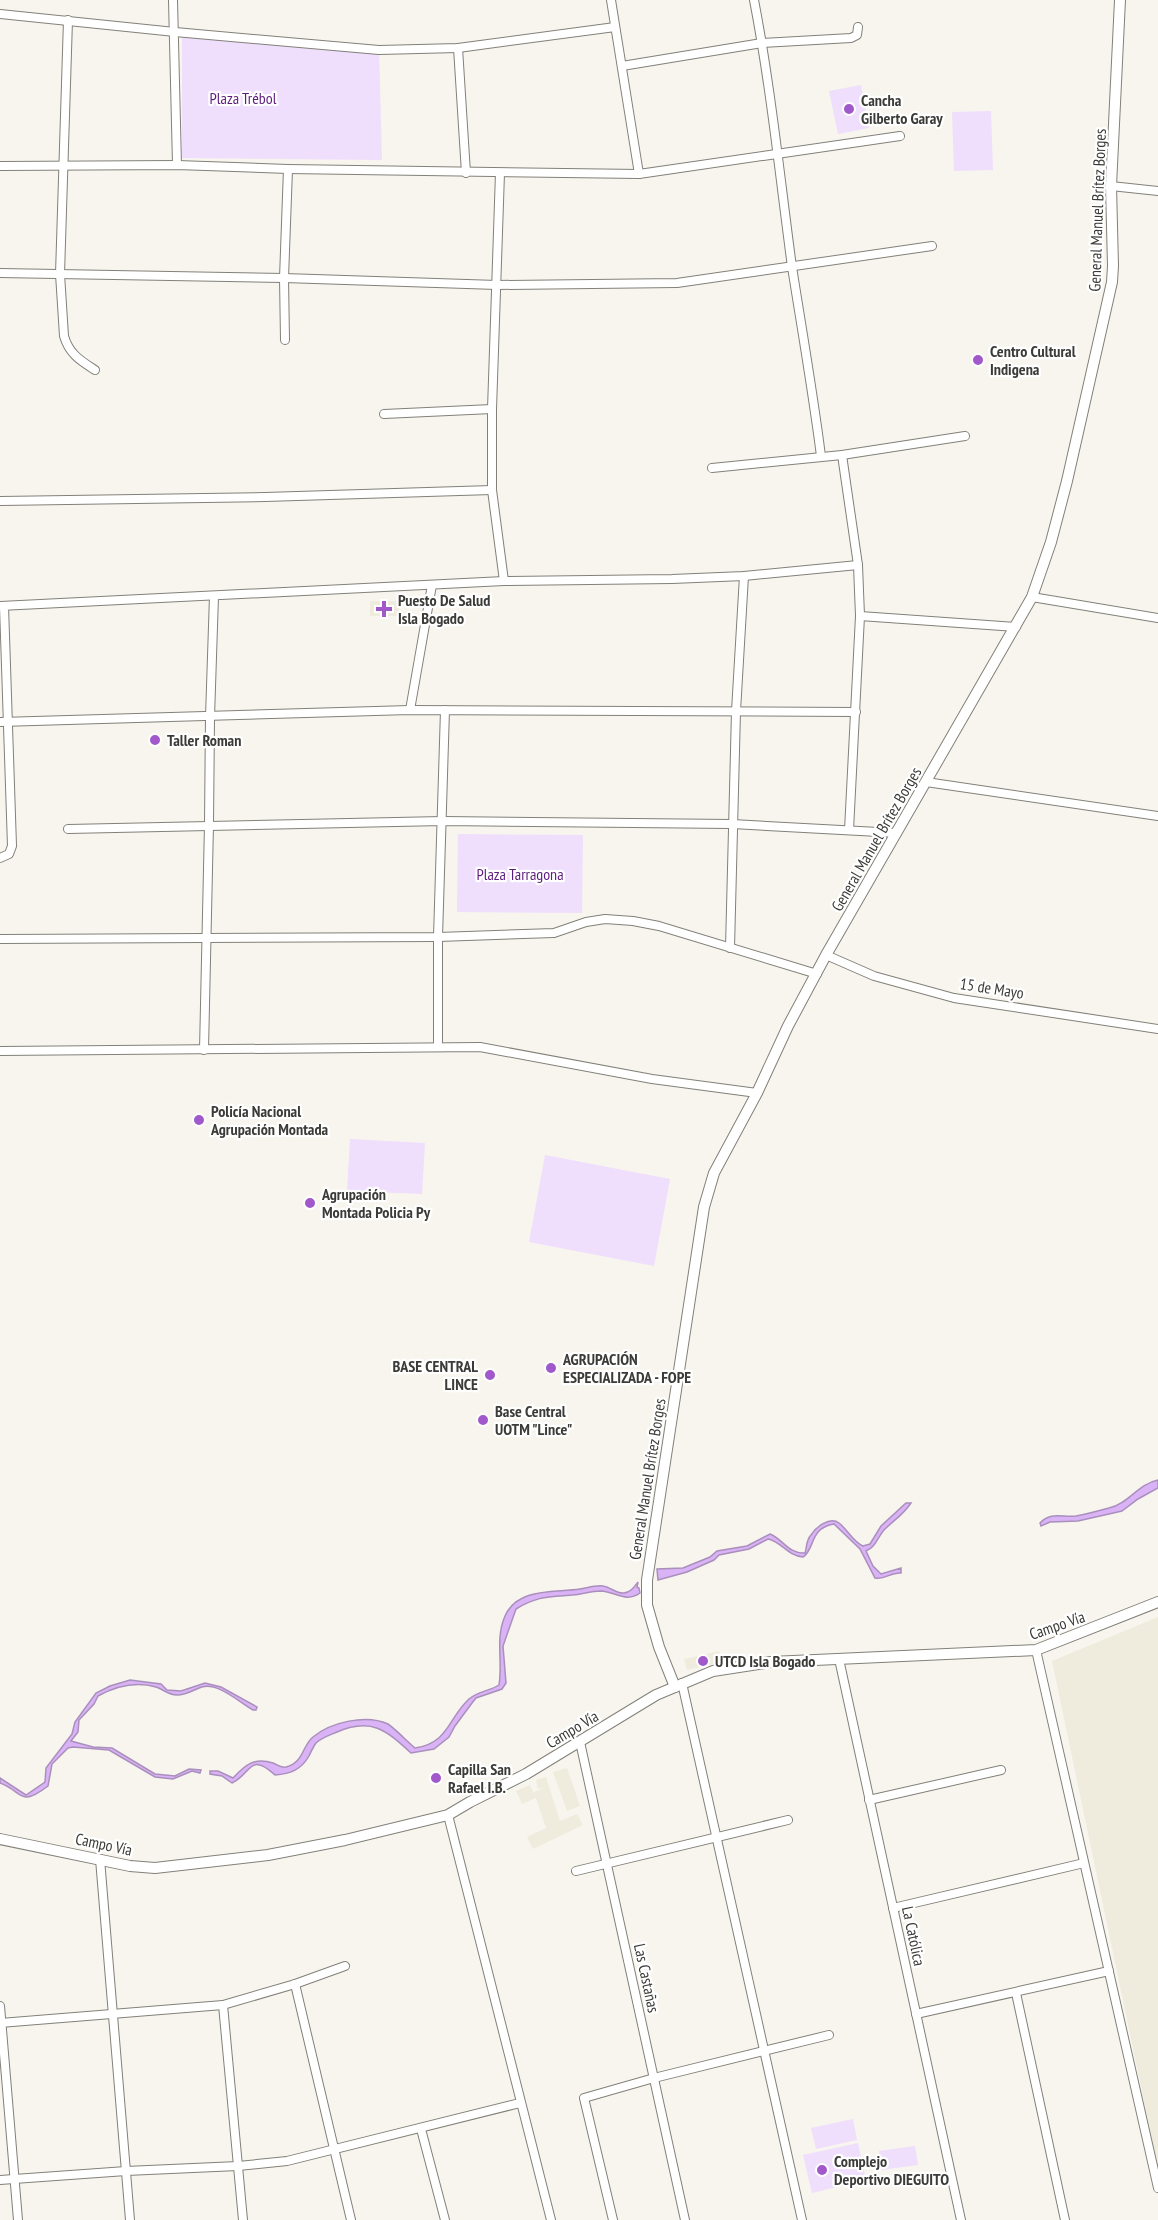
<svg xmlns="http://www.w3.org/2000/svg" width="1158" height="2220" viewBox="0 0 1158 2220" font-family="'PT Sans Narrow',sans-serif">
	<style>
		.built { fill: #efecdd }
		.green { fill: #f0defd }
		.water { fill: #dab3f6; stroke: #aa8fbd; stroke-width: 1.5 }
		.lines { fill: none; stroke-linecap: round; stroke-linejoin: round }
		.street-casing { stroke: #828079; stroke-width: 10 }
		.secondary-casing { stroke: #828079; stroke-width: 12 }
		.street { stroke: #fff; stroke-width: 8 }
		.secondary { stroke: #fff; stroke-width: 10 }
		.poi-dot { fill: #a058cb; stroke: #fff; stroke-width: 2 }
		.labels { text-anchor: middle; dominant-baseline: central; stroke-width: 4.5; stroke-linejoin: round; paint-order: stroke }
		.park-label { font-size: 16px; fill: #5c1d7d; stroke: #fff }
		.poi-label { font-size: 16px; font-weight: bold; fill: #3b3b38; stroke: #fff; text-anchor: start }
		.street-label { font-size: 16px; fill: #3b3b38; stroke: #fff }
	</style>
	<rect width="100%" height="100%" fill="#f7f5ee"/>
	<g class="built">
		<rect x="370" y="601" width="29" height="15"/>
		<path d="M1158,1617V2168L1052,1661Z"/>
		<path d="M719,1651L721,1662L687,1670L684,1659Z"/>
		<path d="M567,1768L580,1806L567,1811L553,1772Z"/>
		<path d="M546,1777L560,1821L577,1814L583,1825L533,1849L527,1837L546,1828L536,1798L522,1804L516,1791L530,1785L534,1794V1792L544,1788L538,1789L536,1780Z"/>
	</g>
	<g class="green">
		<path d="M182,33L379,49L382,160L182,158Z"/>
		<path d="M861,85L869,128L838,134L829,91Z"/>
		<path d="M991,111L993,170L954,171L952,112Z"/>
		<path d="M458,834L583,835L582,913L457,912Z"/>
		<path d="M350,1139L425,1143L422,1194L347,1191Z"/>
		<path d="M545,1155L670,1179L654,1266L529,1242Z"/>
		<path d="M853,2119L857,2140L816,2149L811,2128Z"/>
		<path d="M858,2143L866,2180L812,2193L803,2155Z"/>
		<path d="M915,2146L918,2165L881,2170L879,2151Z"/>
	</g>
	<g class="water">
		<path d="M1158,1480V1488L1138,1499L1122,1511L1078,1521L1050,1522L1041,1526L1040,1523C1051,1511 1063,1518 1076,1516C1087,1514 1098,1511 1109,1508C1128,1504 1138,1484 1158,1480Z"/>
		<path d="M906,1503H911C903,1515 894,1520 884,1530C877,1538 876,1547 866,1551L873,1566L881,1574L901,1568V1573C891,1572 885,1580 875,1578L860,1549L834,1524C809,1528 815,1550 803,1557C788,1556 782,1542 768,1539L749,1549L719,1555L714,1560L687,1572L658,1580L657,1569L683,1568L710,1557L717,1551L747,1546L770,1534C783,1539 788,1554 805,1553C807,1547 806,1540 811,1535C816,1527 830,1516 839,1523C848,1530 853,1542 863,1546L870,1544L881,1526Z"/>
		<path d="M638,1582L637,1587L639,1588L640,1593C626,1603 616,1592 601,1591C592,1591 582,1594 573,1595C549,1597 537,1596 516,1609L503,1646L506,1683L502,1689L476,1698L472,1703L455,1726L449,1737L434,1749L411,1753C386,1730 371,1717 337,1732C330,1735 321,1738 316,1743C313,1747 311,1752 309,1756C301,1770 290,1774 275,1775C249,1751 252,1774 232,1783L222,1776L210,1774V1771H218L233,1778C245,1765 254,1757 273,1763C278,1765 280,1768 286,1767C304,1762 302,1746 313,1737C331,1722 366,1714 388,1724C393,1727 409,1743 415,1748C449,1743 448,1718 469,1699C478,1691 490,1691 499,1685C503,1661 495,1639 505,1616C518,1587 554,1593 580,1589C587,1588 595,1585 603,1586C610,1587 617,1594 624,1593C631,1592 634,1587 638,1582Z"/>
		<path d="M130,1680L161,1684L167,1690L181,1691L205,1683L221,1687L257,1707L256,1710H253C239,1702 216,1680 199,1688C192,1691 185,1695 177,1695C168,1695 163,1689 156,1687C135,1681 116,1686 98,1696L94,1704L79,1720L78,1732L71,1741L93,1747L112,1748L155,1774L175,1776L189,1769L201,1770L200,1773L192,1771L173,1779L155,1777L109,1750L73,1747L68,1748L52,1764L48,1786C19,1808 24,1792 0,1783V1778L26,1795L45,1782L46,1768L72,1734L75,1722L96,1693L110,1686Z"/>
	</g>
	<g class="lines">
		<defs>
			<g id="street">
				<path d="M173,0L177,165"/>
				<path d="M611,0L639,174"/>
				<path d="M754,0C771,88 780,178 792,267C802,330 813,393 821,456"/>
				<path d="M0,14L175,32L379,50L458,48L615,27"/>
				<path d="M68,20L60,274L64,336C69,354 81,361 95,370"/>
				<path d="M458,48L466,173"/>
				<path d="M622,66L762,43L851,38L857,35L858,27"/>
				<path d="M0,166L177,165L288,169L639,174L900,136"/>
				<path d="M500,173L492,409V490L504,581"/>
				<path d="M1111,186L1158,191"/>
				<path d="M0,273L284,278L497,285L677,283L932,246"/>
				<path d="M285,340L284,278L288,169"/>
				<path d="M384,414L492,409"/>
				<path d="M842,455L858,565L860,616L849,830"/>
				<path d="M712,468L842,455L965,436"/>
				<path d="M0,501L265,497L492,490"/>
				<path d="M1032,597L1158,618"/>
				<path d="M0,606L504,581L672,579L744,576L858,565"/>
				<path d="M860,616L1016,627"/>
				<path d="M410,710L432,585"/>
				<path d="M0,722L410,710L856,712"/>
				<path d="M926,782L1158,816"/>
				<path d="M68,829L443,821L732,824L897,833"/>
				<path d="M0,858L9,854L12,846L4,606"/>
				<path d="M0,939L438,937L554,933L586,922L605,919L633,921L659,926L817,974"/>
				<path d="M730,948L736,711L744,576"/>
				<path d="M826,955L874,976L954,998L1158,1029"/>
				<path d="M438,1047V937L445,710"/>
				<path d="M204,1050L209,824L210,717L214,596"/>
				<path d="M0,1051L480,1047L652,1079L757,1093"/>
				<path d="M1036,1650L1158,2188"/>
				<path d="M839,1659L961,2220"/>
				<path d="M682,1683L802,2220"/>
				<path d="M580,1742L685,2220"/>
				<path d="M869,1800L1001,1770"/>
				<path d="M448,1815L551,2220"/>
				<path d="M100,1859L130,2220"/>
				<path d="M576,1871L788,1820"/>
				<path d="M893,1908L1084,1863"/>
				<path d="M295,1984L351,2220"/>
				<path d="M1016,1993L1065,2220"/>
				<path d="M223,2005L243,2220"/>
				<path d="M0,2006L18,2220"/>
				<path d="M916,2014L1109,1971"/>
				<path d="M0,2023L223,2005L295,1984L345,1966"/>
				<path d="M421,2129L445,2220"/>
				<path d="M0,2180L126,2171L238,2166L287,2161L520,2103"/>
				<path d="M613,2220L584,2098L654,2078L829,2035"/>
			</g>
			<g id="secondary">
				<path d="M675,1687L659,1647L647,1605V1580L704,1207L714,1173L757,1093L788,1026L826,955L1032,597L1051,542L1067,481L1112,282L1113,266L1111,186L1120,0"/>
				<path d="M0,1839L130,1866L155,1868L268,1855L345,1840L448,1815L470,1802L526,1774L656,1695L713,1671L771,1662L1036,1650L1158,1602"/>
			</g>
		</defs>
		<use href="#street" class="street-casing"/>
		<use href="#secondary" class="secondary-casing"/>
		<use href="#street" class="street"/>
		<use href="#secondary" class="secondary"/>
	</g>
	<g class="poi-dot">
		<circle cx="849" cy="109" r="6"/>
		<circle cx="978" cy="360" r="6"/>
		<path d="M381 600h6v6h6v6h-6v6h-6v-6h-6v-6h6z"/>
		<circle cx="155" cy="740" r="6"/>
		<circle cx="199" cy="1120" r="6"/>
		<circle cx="310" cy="1203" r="6"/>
		<circle cx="551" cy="1368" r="6"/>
		<circle cx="490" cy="1375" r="6"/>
		<circle cx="483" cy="1420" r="6"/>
		<circle cx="703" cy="1661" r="6"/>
		<circle cx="436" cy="1778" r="6"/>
		<circle cx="822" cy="2170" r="6"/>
	</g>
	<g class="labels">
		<g class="park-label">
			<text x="243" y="98">Plaza Trébol</text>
			<text x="520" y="874">Plaza Tarragona</text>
		</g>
		<g class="poi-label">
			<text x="861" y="100">Cancha<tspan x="861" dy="18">Gilberto Garay</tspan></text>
			<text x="990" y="351">Centro Cultural<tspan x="990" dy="18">Indigena</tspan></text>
			<text x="398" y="600">Puesto De Salud<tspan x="398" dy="18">Isla Bogado</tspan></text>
			<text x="167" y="740">Taller Roman</text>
			<text x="211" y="1111">Policía Nacional<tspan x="211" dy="18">Agrupación Montada</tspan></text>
			<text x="322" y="1194">Agrupación<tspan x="322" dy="18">Montada Policia Py</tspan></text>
			<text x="563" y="1359">AGRUPACIÓN<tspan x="563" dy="18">ESPECIALIZADA - FOPE</tspan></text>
			<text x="478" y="1366" text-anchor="end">BASE CENTRAL<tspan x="478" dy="18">LINCE</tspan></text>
			<text x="495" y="1411">Base Central<tspan x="495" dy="18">UOTM "Lince"</tspan></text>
			<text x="715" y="1661">UTCD Isla Bogado</text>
			<text x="448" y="1769">Capilla San<tspan x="448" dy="18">Rafael I.B.</tspan></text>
			<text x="834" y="2161">Complejo<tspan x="834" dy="18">Deportivo DIEGUITO</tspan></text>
		</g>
		<g class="street-label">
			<text transform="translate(1097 210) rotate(-88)">General Manuel Brítez Borges</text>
			<text transform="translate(876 839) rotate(-60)">General Manuel Brítez Borges</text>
			<text transform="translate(992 988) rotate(9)">15 de Mayo</text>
			<text transform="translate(647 1479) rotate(-81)">General Manuel Brítez Borges</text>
			<text transform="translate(1057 1625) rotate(-19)">Campo Vía</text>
			<text transform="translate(572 1729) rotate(-31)">Campo Vía</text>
			<text transform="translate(104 1844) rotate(12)">Campo Vía</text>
			<text transform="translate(914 1936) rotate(78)">La Católica</text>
			<text transform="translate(647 1978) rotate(78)">Las Castañas</text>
		</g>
	</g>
</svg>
